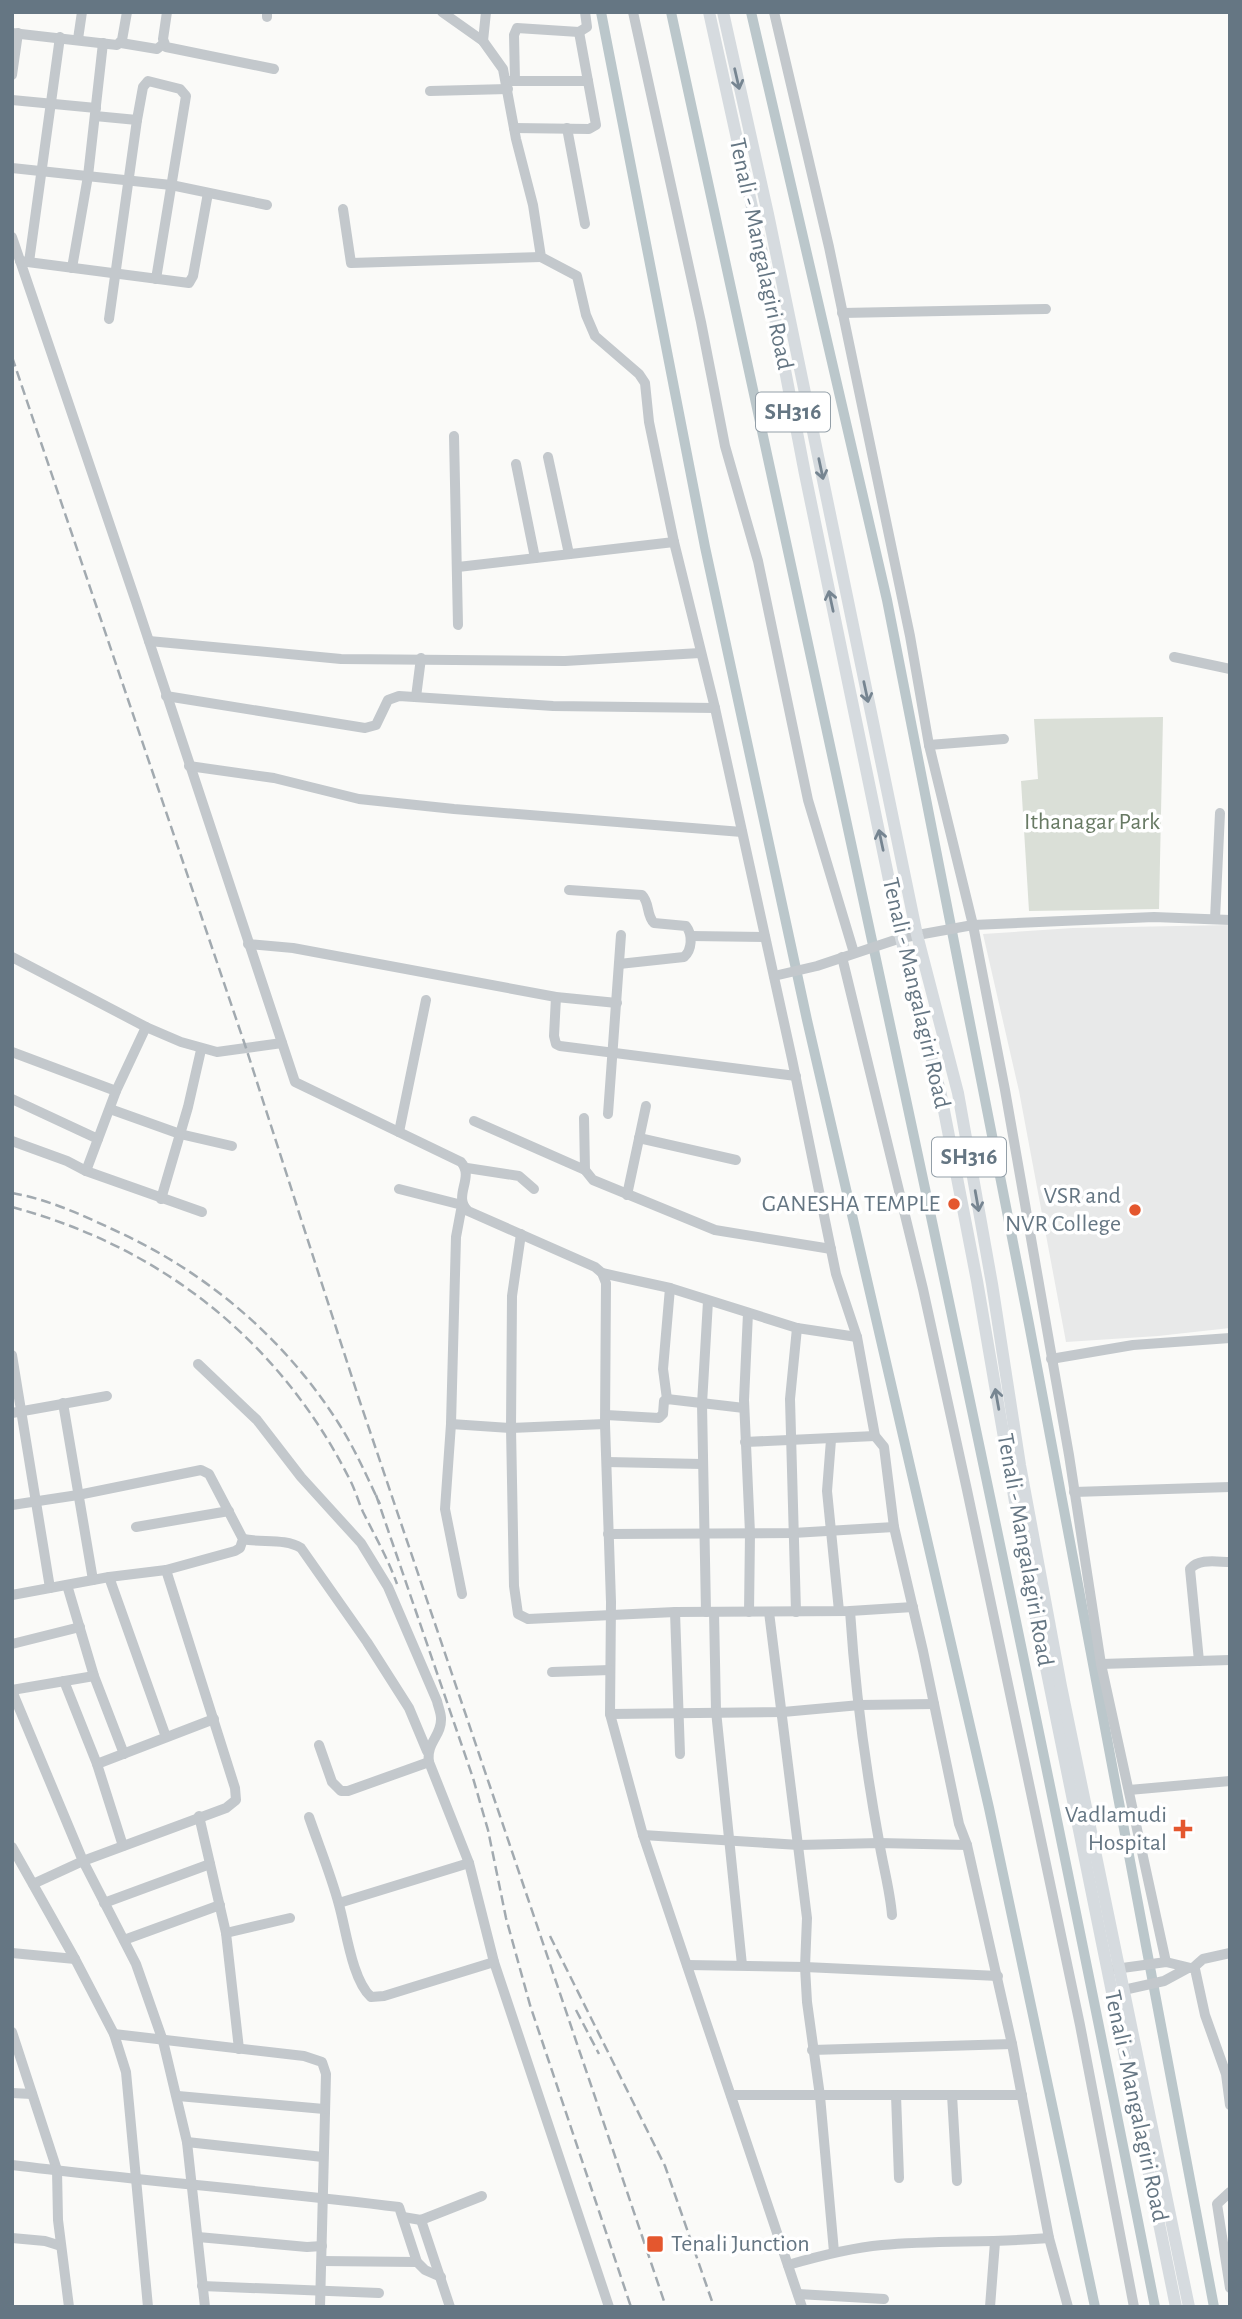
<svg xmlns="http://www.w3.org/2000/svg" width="1242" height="2319" viewBox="0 0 1242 2319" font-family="'Alegreya Sans',sans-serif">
  <rect width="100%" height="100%" fill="#fafaf8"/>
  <path fill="#e8e9e9" d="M1230 925V1328L1158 1336 1066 1342 1019 1091 983 934 1073 928Z"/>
  <path fill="#dadfd7" d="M1163 717 1159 909 1029 911 1021 781 1038 779 1034 719Z"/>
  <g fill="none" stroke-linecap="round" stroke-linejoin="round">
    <g stroke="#bbc7cb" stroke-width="10">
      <path d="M601 12 705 547 807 1020 989 1808 1095 2307"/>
      <path d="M671 12C837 776 1004 1540 1155 2307"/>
      <path d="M751 12 887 600 1029 1324 1214 2307"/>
    </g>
    <g stroke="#c3c8cc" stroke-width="10">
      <path d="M167 12 163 39 166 47 274 69"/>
      <path d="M267 12V17"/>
      <path d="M442 12 483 41 503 69 516 139 533 205 541 257 577 276 586 315 595 336 639 374 645 383 649 422 674 542 715 708 792 1059 836 1274 857 1337 875 1436 884 1447 894 1527 923 1651 959 1824 967 1845 1012 2044 1049 2238 1068 2307"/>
      <path d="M633 12 701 322 725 446 758 561 808 800 854 953"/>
      <path d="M774 12 829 247 910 636 929 745 973 925 1005 1090 1069 1455 1101 1664 1166 1962"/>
      <path d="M12 33 117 45 122 40 127 12"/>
      <path d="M78 39 82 12"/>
      <path d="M483 41 486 12"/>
      <path d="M121 43 157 49 163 44"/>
      <path d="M12 75 18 33"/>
      <path d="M508 81H588"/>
      <path d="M515 81 514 35 517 28 579 32 587 27 585 12"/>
      <path d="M430 91 508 89"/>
      <path d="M12 100 96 108"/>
      <path d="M95 116 137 120"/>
      <path d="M514 128 589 129 596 125 579 32"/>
      <path d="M567 128 585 224"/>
      <path d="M12 168 171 185 267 205"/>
      <path d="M343 209 351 263 541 257"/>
      <path d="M12 237 136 602 295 1082 461 1162C475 1178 452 1196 468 1211L595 1267 602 1273 606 1283 605 1424 611 1602 610 1714 643 1835 802 2307"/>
      <path d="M20 261 189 283 193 276 208 193"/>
      <path d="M29 262 60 37"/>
      <path d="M72 268 88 176 103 43"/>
      <path d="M842 313 1046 309"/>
      <path d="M109 319 137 120 143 87 148 81 180 89 186 96 156 279"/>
      <path d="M454 436 458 625"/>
      <path d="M548 457 569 554"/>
      <path d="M516 464 535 558"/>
      <path d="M458 567 674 542"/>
      <path d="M149 641 341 659 565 661 700 653"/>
      <path d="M1174 657 1230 669"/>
      <path d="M166 696 365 728 376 725 388 700 399 696 553 706 715 708"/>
      <path d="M416 697 421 658"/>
      <path d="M929 745 1004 739"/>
      <path d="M189 766 274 778 359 799 454 809 742 832"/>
      <path d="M569 890 642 895C650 903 646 915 654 923L686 926C693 935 692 950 684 957L619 964"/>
      <path d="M1215 919 1220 813"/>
      <path d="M691 936 765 937"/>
      <path d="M248 944 293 948 556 997 617 1003"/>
      <path d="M12 957 146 1027"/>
      <path d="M842 957 923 1289 967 1490 1080 2025 1134 2307"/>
      <path d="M774 976 817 966 901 938 973 925 1154 917 1230 920"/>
      <path d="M556 997 554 1036 556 1044 560 1046 796 1076"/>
      <path d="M12 1052 116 1091 146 1027 181 1042 217 1052 282 1043"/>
      <path d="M12 1099 98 1139"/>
      <path d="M110 1109 180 1134 232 1146"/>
      <path d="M608 1114 621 935"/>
      <path d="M584 1118 585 1170 593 1180 715 1230 831 1249"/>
      <path d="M474 1121 585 1170"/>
      <path d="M399 1132 426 1000"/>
      <path d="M639 1138 736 1160"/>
      <path d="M12 1141 67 1161 86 1171 116 1091"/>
      <path d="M467 1168 519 1176 534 1189"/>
      <path d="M86 1171 202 1212"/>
      <path d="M399 1189 462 1205 456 1237 451 1424 445 1509 462 1594"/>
      <path d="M627 1195 646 1106"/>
      <path d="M161 1199 188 1107 201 1050"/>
      <path d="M521 1234 512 1296 511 1428 514 1586 518 1614 528 1619 675 1612 850 1611 913 1607"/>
      <path d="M602 1273 670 1288 797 1328 857 1337"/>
      <path d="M748 1313 744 1400 750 1533 749 1612"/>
      <path d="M12 1355 50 1588"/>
      <path d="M1051 1359 1133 1345 1230 1338"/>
      <path d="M198 1364 257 1420 301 1477 361 1543 388 1587 437 1701C438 1706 441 1713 441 1718 442 1736 426 1742 429 1762"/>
      <path d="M667 1399 663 1369 670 1288"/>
      <path d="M63 1403 93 1580"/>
      <path d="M12 1413 107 1396"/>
      <path d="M606 1415 659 1418 663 1414 664 1401 667 1399 744 1408"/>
      <path d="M451 1424 511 1428 605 1424"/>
      <path d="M831 1440 827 1491 839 1611"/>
      <path d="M745 1442 875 1436"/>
      <path d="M607 1462 702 1464"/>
      <path d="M1074 1492 1230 1487"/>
      <path d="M12 1505 78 1495 201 1470 209 1474 243 1539 240 1548 235 1551 166 1570 109 1577 12 1595"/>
      <path d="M136 1527 229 1511"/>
      <path d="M608 1534 793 1533 894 1527"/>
      <path d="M243 1539C262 1543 285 1538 301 1548L367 1642 409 1708 427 1751"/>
      <path d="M109 1577 166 1737"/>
      <path d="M67 1585 94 1676 124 1754"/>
      <path d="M850 1611C855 1687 865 1765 879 1841 883 1866 890 1890 892 1915"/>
      <path d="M675 1612 680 1754"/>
      <path d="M706 1612 702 1404 708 1301"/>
      <path d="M714 1612 716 1711 742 1965"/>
      <path d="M769 1612 807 1918 805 1967 807 2002 820 2096 834 2252"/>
      <path d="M796 1612 790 1399 797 1328"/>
      <path d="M12 1644 80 1627"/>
      <path d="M1199 1661 1190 1569C1199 1558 1217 1562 1230 1562"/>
      <path d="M1101 1664 1230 1660"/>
      <path d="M552 1672 610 1670"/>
      <path d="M64 1681 97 1764 123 1846"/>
      <path d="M12 1690 94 1676"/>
      <path d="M12 1691 83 1861 136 1964 163 2041 187 2142 205 2307"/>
      <path d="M610 1714 783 1712 860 1705 934 1704"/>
      <path d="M319 1745 332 1782 341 1791H348L429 1762 469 1863 494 1962 609 2307"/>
      <path d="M97 1764 214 1719"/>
      <path d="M1129 1790 1230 1781"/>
      <path d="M199 1816 226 1933 239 2049"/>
      <path d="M309 1817C319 1846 331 1875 339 1905 346 1929 352 1980 371 1997L384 1996 494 1962"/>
      <path d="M643 1835 799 1845 879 1843 967 1845"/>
      <path d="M12 1847 75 1959 114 2034 126 2072 148 2307"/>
      <path d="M33 1884 83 1861 226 1808 236 1800 235 1788 166 1570"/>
      <path d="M104 1903 210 1864"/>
      <path d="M339 1903 469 1863"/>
      <path d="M226 1933 290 1918"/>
      <path d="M124 1940 220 1905"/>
      <path d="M12 1953 75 1959"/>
      <path d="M687 1965 805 1967 998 1976"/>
      <path d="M1194 1967 1203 1959 1230 1953"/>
      <path d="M1115 1969 1166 1962 1195 1969 1205 2015 1226 2074 1230 2105"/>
      <path d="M1119 1991 1164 1981 1188 1968"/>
      <path d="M12 2032 57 2170 58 2220 69 2307"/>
      <path d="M114 2034 304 2056 322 2062 326 2074 320 2307"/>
      <path d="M812 2050 1012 2044"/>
      <path d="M12 2093 32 2094"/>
      <path d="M731 2095H1022"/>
      <path d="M896 2095 899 2178"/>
      <path d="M952 2095 957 2181"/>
      <path d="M178 2096 324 2109"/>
      <path d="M187 2142 323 2157"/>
      <path d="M12 2165C141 2181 271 2191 399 2207L417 2262 425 2270 441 2277"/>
      <path d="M1230 2192 1217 2204 1230 2288"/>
      <path d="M403 2217 421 2220 482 2196"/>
      <path d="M421 2220 450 2307"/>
      <path d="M198 2237 307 2247 322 2246"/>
      <path d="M12 2238 45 2241 61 2246"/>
      <path d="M322 2261 417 2262"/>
      <path d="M788 2265C819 2256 849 2248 882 2245 937 2240 993 2243 1049 2238"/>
      <path d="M202 2286 379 2293"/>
      <path d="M798 2294 884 2299"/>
      <path d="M990 2307 995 2242"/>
    </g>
    <g stroke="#d6dbdf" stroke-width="12">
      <path d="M709 12 765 266 805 474 901 938 941 1095 977 1281 1030 1589 1176 2307"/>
      <path d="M723 12 768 214 917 935 958 1093 992 1284 1020 1465 1061 1686 1189 2307"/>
    </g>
    <g stroke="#a2aab0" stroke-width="2.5" stroke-dasharray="10 5" stroke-linecap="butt">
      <path d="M12 357 246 1048 358 1396 666 2307"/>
      <path d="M12 1193C47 1199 80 1214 112 1229 205 1271 284 1337 339 1424 355 1449 367 1477 380 1504"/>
      <path d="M12 1207C161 1247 279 1340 349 1478 355 1489 358 1501 363 1512 375 1536 388 1559 397 1584"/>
      <path d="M376 1495 473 1778 488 1830 506 1918 530 2005 631 2307"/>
      <path d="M550 1936 665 2166 714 2307"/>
      <path d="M576 2010 599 2054"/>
    </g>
  </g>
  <defs><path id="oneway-shaft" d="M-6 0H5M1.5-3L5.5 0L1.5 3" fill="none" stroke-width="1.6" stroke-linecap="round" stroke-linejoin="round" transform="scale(1.75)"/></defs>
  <g stroke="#768591">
    <use href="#oneway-shaft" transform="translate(737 79) rotate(77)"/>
    <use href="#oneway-shaft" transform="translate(821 469) rotate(78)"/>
    <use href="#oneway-shaft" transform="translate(831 601) rotate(-102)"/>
    <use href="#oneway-shaft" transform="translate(866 692) rotate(78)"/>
    <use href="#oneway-shaft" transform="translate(881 840) rotate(-102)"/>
    <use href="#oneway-shaft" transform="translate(977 1201) rotate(80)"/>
    <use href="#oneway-shaft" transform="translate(997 1399) rotate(-100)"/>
  </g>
  <g fill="#e4572e" stroke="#fff" stroke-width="2.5">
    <circle cx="954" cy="1204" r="7"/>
    <circle cx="1135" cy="1210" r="7"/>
    <path d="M1179.5 1818.5h7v7h7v7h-7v7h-7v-7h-7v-7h7z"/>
    <rect x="646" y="2235" width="18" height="18" rx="3.5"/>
  </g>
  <g text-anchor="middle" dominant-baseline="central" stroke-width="7" stroke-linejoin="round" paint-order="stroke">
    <g fill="#fff" stroke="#939fa8" stroke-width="2">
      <rect x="756" y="392.5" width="74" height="39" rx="5"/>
      <rect x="932" y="1137.5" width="74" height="39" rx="5"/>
    </g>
    <g font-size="23" font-weight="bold" fill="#657683">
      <text x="793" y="412">SH316</text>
      <text x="969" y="1157">SH316</text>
    </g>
    <g font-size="24" fill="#657683" stroke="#fff">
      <text transform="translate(761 254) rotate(78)">Tenali - Mangalagiri Road</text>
      <text transform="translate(916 993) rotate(77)">Tenali - Mangalagiri Road</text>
      <text transform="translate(1025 1550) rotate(80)">Tenali - Mangalagiri Road</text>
      <text transform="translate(1136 2106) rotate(78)">Tenali - Mangalagiri Road</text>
    </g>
    <g font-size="24" fill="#687a64" stroke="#fff">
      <text x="1092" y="822">Ithanagar Park</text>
    </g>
    <g font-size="24" fill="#657683" stroke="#fff" text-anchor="end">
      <text x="1121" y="1196">VSR and<tspan x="1121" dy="28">NVR College</tspan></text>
      <text x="940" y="1204">GANESHA TEMPLE</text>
      <text x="1167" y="1815">Vadlamudi<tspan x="1167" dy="28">Hospital</tspan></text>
      <text x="671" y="2244" text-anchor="start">Tenali Junction</text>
    </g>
  </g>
  <rect width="1242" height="2319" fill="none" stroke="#657683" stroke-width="28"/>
</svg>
